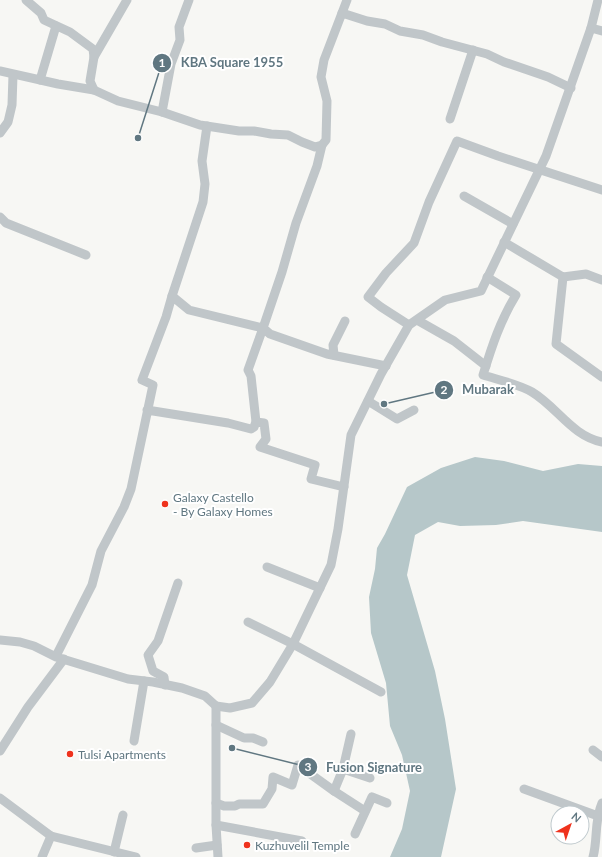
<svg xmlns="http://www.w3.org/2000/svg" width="602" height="857" viewBox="0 0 602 857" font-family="Lato,sans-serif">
  <rect width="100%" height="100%" fill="#f7f7f4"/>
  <path fill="#b6c7c9" d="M475 457 504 461 543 471 578 464 602 466V532L523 521 496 525 460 526 438 522 415 535 407 575 435 671 445 719 456 789 441 857H390L402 829 410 791 402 755 390 726 386 683 371 633 369 597 375 569 377 548 385 534 407 487 441 468Z"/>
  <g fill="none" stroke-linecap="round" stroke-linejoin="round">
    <g stroke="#c0c6c9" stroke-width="9">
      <path d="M26 0 41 13 44 20 70 32 93 49 94 57 90 81 94 90"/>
      <path d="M342 13 347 0"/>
      <path d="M591 28 602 31"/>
      <path d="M94 57 127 0"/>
      <path d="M0 71 58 84 94 90 118 101 162 112 200 125 239 131H254L271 134 288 135 302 142 315 147 322 145 326 140 327 101 321 77 324 60 342 13 367 21 385 24 400 31 423 35 442 42 487 54 504 62 548 77 571 88"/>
      <path d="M40 80 56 26"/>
      <path d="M162 112 171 64 180 40 179 27 189 0"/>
      <path d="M450 119 473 50"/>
      <path d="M0 133 8 122 12 105 13 75"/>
      <path d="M322 145 317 166 296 223 282 272 263 328 270 334 327 354 386 366"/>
      <path d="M464 196 513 224"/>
      <path d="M0 217 6 223 86 255"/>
      <path d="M504 242 563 277 586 274 602 280"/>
      <path d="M487 277 516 295C500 321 492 346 483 375 499 380 518 384 532 392 557 407 572 436 602 442"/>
      <path d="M563 277 556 344 602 377"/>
      <path d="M172 296 203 202 205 184 202 161 207 126"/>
      <path d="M417 320 454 341 486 366"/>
      <path d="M409 325 381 307 368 297 386 273 414 243 429 202 457 141 498 156 602 190"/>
      <path d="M334 355 333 345 345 321"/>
      <path d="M368 401 397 419 414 410"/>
      <path d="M256 422 264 423 266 439 260 447 315 465 311 479 344 487"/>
      <path d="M267 567 320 588"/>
      <path d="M248 622 293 644 381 692"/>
      <path d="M0 640 20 642 34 646 56 657 128 679 153 682 182 688 205 696 216 706"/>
      <path d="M56 656 92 585 101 551 124 507 131 489 153 385 142 380 166 317 172 296 189 310 263 328 248 370 251 376 256 422 254 427 251 429 228 423 147 410"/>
      <path d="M165 685 164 677 153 671 148 655 158 641 178 583"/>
      <path d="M216 725 244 738H253L263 742"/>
      <path d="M134 741 144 681"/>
      <path d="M593 750 602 757"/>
      <path d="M0 751 28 707 64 659"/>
      <path d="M343 769 351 734"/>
      <path d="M524 789 598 816"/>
      <path d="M334 791 365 811"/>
      <path d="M0 798 51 836 136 857"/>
      <path d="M216 803 224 806H235L239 804H263L272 789 273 777 292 785 298 765 334 791 343 769 370 778"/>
      <path d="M216 825 302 841"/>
      <path d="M355 834 372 797 387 803"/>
      <path d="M196 848 217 845"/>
      <path d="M114 852 123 815"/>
      <path d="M42 857 51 836"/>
      <path d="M218 857 216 825V706L230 708 252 703 270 682 293 644 331 565 338 529 351 435 381 374 409 325 445 300 481 291 546 156 591 28 598 0"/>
      <path d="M593 857C598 839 594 821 602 803"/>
    </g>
  </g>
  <g fill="#ef321d" stroke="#fff" stroke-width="1.5">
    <circle cx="165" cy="504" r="4"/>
    <circle cx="70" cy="754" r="4"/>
    <circle cx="247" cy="845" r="4"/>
  </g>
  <g text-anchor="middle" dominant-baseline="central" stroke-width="4" stroke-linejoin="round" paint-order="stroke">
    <g font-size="12" fill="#607781" stroke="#fff" text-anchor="start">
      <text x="173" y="497">Galaxy Castello<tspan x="173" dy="14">- By Galaxy Homes</tspan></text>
      <text x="78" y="754">Tulsi Apartments</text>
      <text x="255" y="845">Kuzhuvelil Temple</text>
    </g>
  </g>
  <path fill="none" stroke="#607781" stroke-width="1.5" d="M138 138L162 63M384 404L444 390M232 748L308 767"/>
  <g fill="#607781" stroke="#fff" stroke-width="1.5">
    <circle cx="138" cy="138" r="4"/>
    <circle cx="384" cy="404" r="4"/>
    <circle cx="232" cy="748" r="4"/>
    <circle cx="162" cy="63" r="10"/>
    <circle cx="444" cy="390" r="10"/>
    <circle cx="308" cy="767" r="10"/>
  </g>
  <g font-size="12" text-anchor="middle" font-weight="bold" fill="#fff">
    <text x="162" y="67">1</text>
    <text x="444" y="394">2</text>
    <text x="308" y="771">3</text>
  </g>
  <g font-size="13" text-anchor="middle" font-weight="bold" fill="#607781" stroke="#fff" stroke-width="4" stroke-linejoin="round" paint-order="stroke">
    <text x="232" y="67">KBA Square 1955</text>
    <text x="488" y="394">Mubarak</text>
    <text x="374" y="772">Fusion Signature</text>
  </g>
  <g transform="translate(570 825) rotate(40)"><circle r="19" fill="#ffffff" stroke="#bfc9cd"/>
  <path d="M0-3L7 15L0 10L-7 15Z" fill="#ef321d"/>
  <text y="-6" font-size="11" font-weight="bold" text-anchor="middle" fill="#607781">N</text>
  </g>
</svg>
